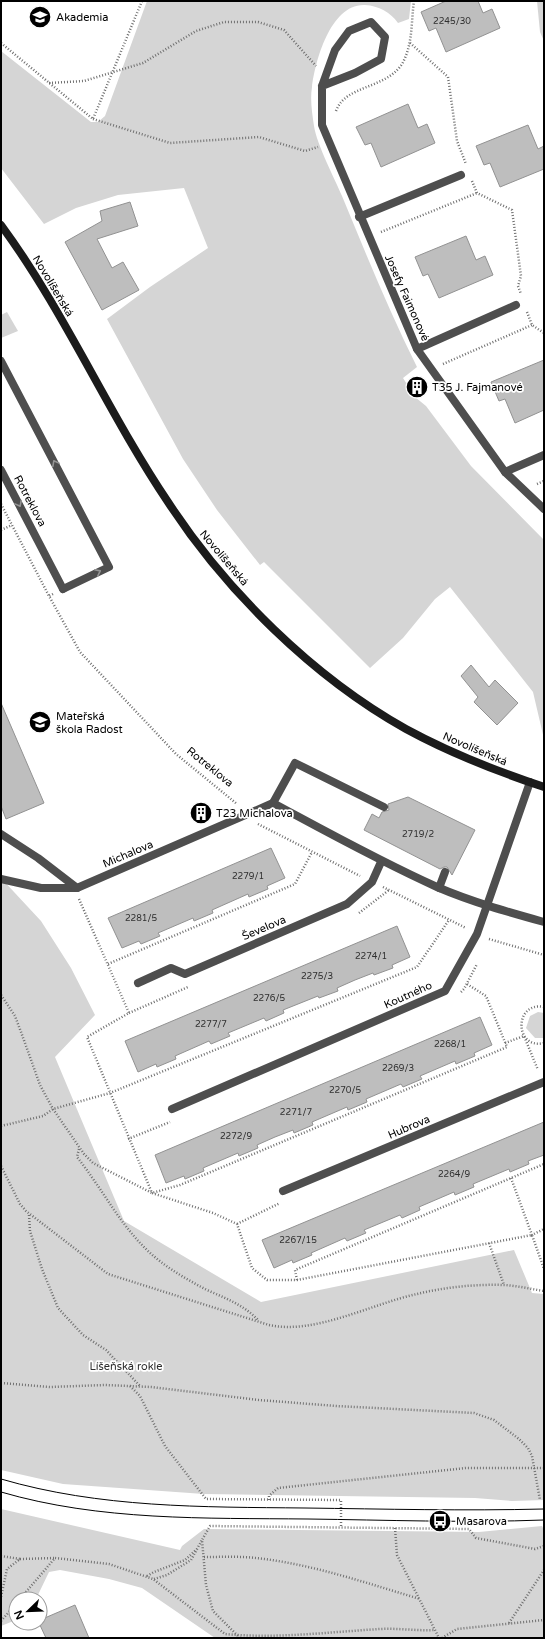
<svg xmlns="http://www.w3.org/2000/svg" width="545" height="1639" viewBox="0 0 545 1639" font-family="'Varela Round',sans-serif">
  <rect width="100%" height="100%" fill="#fff"/>
  <g fill="#d5d5d5">
    <path d="M147 1H411L409 19 398 23C390 12 379 6 365 5 331 3 315 61 312 87 310 99 312 113 314 126 317 145 334 177 342 196 366 254 389 311 417 367L403 378 415 397 426 406 471 466 544 540V739L533 692 450 587 435 599 403 638 370 668 264 562 260 565 217 510 183 459 107 319 150 287 208 248 184 188 118 195 76 208 44 224 1 168V51L91 122H98L105 116Z"/>
    <path d="M537 1H544V41L540 32Z"/>
    <path d="M7 312 18 331 1 338V315Z"/>
    <path d="M1 878 41 921 71 968 95 1015 55 1057 124 1221 261 1302 514 1250 532 1293 544 1294V1500L512 1501 475 1498 204 1494 63 1484 1 1470Z"/>
    <path d="M538 1012 544 1013 543 1038H535L526 1028 530 1016Z"/>
    <path d="M1 1509 180 1550 182 1546 204 1529 479 1532 542 1526 544 1530V1638H215L142 1588 109 1579 60 1570 49 1572 36 1599H16V1620L1 1626Z"/>
  </g>
  <g fill="#bebebe" stroke="#929292">
    <path d="M446 1H478L483 13 492 9 500 28 446 52 436 28 429 31 421 12Z"/>
    <path d="M408 104 418 128 427 124 435 143 381 167 371 143 365 145 356 127Z"/>
    <path d="M528 125 538 149 544 146V169L500 187 490 163 484 165 476 146Z"/>
    <path d="M130 202 138 226 97 239 112 268 123 262 139 290 102 310 65 242 102 221 100 211Z"/>
    <path d="M466 236 476 260 485 256 493 275 439 298 428 274 423 276 415 257Z"/>
    <path d="M544 360V410L515 423 505 399 499 401 491 382Z"/>
    <path d="M471 665 489 687 495 680 518 703 497 725 474 702 478 697 461 676Z"/>
    <path d="M1 703 44 803 6 819 1 806Z"/>
    <path d="M408 797 475 830 452 875 447 867H444L440 869 364 830 372 814 379 818 382 812 389 810 388 804Z"/>
    <path d="M271 848 285 878 267 886 268 889 249 897 248 894 212 910 213 913 194 921 193 918 158 933 160 936 141 944 139 941 122 948 108 918Z"/>
    <path d="M397 926 410 957 392 965 393 968 374 975 373 973 355 980 337 988 338 991 319 998 318 996 283 1010 284 1013 266 1021 264 1018 228 1033 230 1036 211 1044 209 1041 175 1056 176 1059 157 1067 156 1064 138 1072 125 1041Z"/>
    <path d="M480 1017 492 1045 474 1053 475 1056 456 1064 455 1061 420 1076 422 1079 403 1087 401 1084 366 1099 367 1102 348 1110 347 1107 312 1122 313 1125 294 1133 293 1130 275 1137 257 1145 258 1148 239 1156 238 1153 203 1168 204 1171 185 1179 184 1176 166 1183 155 1155Z"/>
    <path d="M544 1122V1155L528 1161 529 1164 510 1172 509 1169 473 1184 474 1187 455 1195 454 1192 419 1207 420 1210 402 1218 400 1215 364 1230 366 1233 347 1241 345 1238 311 1253 312 1255 293 1263 292 1260 274 1268 262 1240Z"/>
    <path d="M75 1605 89 1638H46L39 1623 40 1620Z"/>
  </g>
  <g fill="none" stroke-linecap="round" stroke-linejoin="round">
    <g stroke="#707070" stroke-width="2.5" stroke-dasharray="1 2" stroke-linecap="butt">
      <path d="M1 43 93 119 142 1"/>
      <path d="M410 43 448 77 457 141 466 164"/>
      <path d="M49 83 84 81 143 63 196 31 224 22H258L284 30 316 66"/>
      <path d="M336 111C345 85 386 89 402 64 413 45 411 22 414 1"/>
      <path d="M93 119 170 143 259 137 305 151 318 147"/>
      <path d="M472 181 477 193 512 210 521 276 518 286 521 294"/>
      <path d="M381 232 477 193"/>
      <path d="M527 312 532 325 544 333"/>
      <path d="M443 364 532 325"/>
      <path d="M537 484 544 481"/>
      <path d="M1 504 49 596"/>
      <path d="M1 530 12 525"/>
      <path d="M53 594 49 596 80 652 176 754 237 804"/>
      <path d="M258 824 360 876"/>
      <path d="M383 887 466 928"/>
      <path d="M79 899 129 1013 87 1037 152 1193 213 1213 237 1224 252 1268 267 1280H297L532 1235 544 1269"/>
      <path d="M359 913 389 890"/>
      <path d="M489 939 544 955"/>
      <path d="M108 964 295 884 312 852"/>
      <path d="M461 992 464 989 477 964"/>
      <path d="M1 995 15 1016 21 1032 40 1085 53 1109 84 1154 93 1163 152 1193 180 1185 507 1047 486 996 467 984"/>
      <path d="M544 1007C514 1001 514 1050 544 1043"/>
      <path d="M129 1013 188 987"/>
      <path d="M505 1043 524 1036 538 1070"/>
      <path d="M1 1126 43 1116 53 1109 110 1093 417 967 449 920"/>
      <path d="M128 1139 170 1122"/>
      <path d="M79 1149 77 1157C105 1192 124 1234 161 1262 174 1272 190 1281 205 1289 224 1298 243 1304 258 1320"/>
      <path d="M1 1166 20 1204 26 1211 108 1274 269 1325C315 1335 371 1304 417 1294 445 1287 476 1284 505 1285 518 1286 531 1289 544 1291"/>
      <path d="M511 1178 532 1235 544 1229"/>
      <path d="M29 1215 30 1231 42 1269 58 1308 83 1335 106 1350 140 1386"/>
      <path d="M237 1224 280 1203"/>
      <path d="M489 1243 504 1285"/>
      <path d="M297 1280 295 1270 544 1164"/>
      <path d="M1 1383 50 1387 105 1385 151 1387 259 1400 336 1406 474 1413 494 1420 519 1439 528 1448 532 1456 540 1500"/>
      <path d="M130 1386 140 1396 165 1446 206 1499 341 1500V1527"/>
      <path d="M269 1500V1496L278 1488 466 1468H544"/>
      <path d="M395 1528 397 1555 439 1638"/>
      <path d="M1 1556 20 1559 7 1569 1 1597"/>
      <path d="M204 1557C221 1557 239 1556 256 1558 312 1564 366 1583 420 1599"/>
      <path d="M20 1559 55 1558"/>
      <path d="M147 1576 154 1572 185 1560 197 1549"/>
      <path d="M154 1579 167 1575 191 1560 202 1540"/>
      <path d="M20 1599 55 1558 109 1564 153 1579 225 1634C276 1639 329 1632 380 1629 398 1628 417 1631 435 1630"/>
      <path d="M1 1621 16 1604"/>
      <path d="M509 1623 544 1570"/>
      <path d="M240 1638 213 1611 206 1585 202 1540 210 1526 469 1529 476 1538 535 1549 544 1546"/>
      <path d="M442 1638 457 1629 544 1620"/>
    </g>
    <g stroke="#4e4e4e" stroke-width="8">
      <path d="M359 217 461 175"/>
      <path d="M417 349 516 305"/>
      <path d="M1 361 109 567 63 589"/>
      <path d="M505 472 544 455"/>
      <path d="M273 803 295 763 384 807"/>
      <path d="M1 879 41 888H77"/>
      <path d="M439 888 445 872"/>
    </g>
    <g stroke="#4e4e4e" stroke-width="8">
      <path d="M322 86 355 73 381 59 385 37 371 22 349 31 335 50 322 86V125L417 349 505 472 544 509"/>
      <path d="M1 470 63 589"/>
      <path d="M1 834 38 858 77 888 273 803C327 832 381 862 437 887 472 902 508 912 544 922"/>
      <path d="M138 983 171 968 185 974 347 904 372 882 381 862"/>
      <path d="M172 1109 445 991 477 934 530 782"/>
      <path d="M283 1191 544 1082"/>
    </g>
    <path stroke="#1b1b1b" stroke-width="8" d="M1 225C65 312 108 413 168 502 226 591 313 677 406 729 450 753 496 771 544 787"/>
    <g stroke="#000" stroke-width="1">
      <path d="M1 1479C100 1508 202 1507 305 1508 384 1509 464 1511 544 1509"/>
      <path d="M1 1492C100 1521 205 1518 308 1519 386 1520 465 1523 544 1520"/>
    </g>
  </g>
  <defs><path id="oneway-chevron" d="M-2-3.5L2.5 0L-2 3.5" fill="none" stroke-width="1.6" stroke-linecap="round" stroke-linejoin="round"/></defs>
  <g stroke="#959595">
    <use href="#oneway-chevron" transform="translate(55 463) rotate(-118)"/>
    <use href="#oneway-chevron" transform="translate(19 504) rotate(62)"/>
    <use href="#oneway-chevron" transform="translate(98 572) rotate(-26)"/>
  </g>
  <defs>
    <g id="school-disc" transform="scale(1.15)"><circle r="9.5" fill="#000" stroke="#fff"/><path d="M0-5L7-2L0 1L-7-2ZM-4 1L0 2.5L4 1V4Q0 6-4 4Z" fill="#fff"/></g>
    <g id="building-disc" transform="scale(1.15)"><circle r="9.5" fill="#000" stroke="#fff"/><path d="M-4-6H4V6H1V3H-1V6H-4ZM-2.5-4.3h1.7v1.8h-1.7ZM.8-4.3h1.7v1.8H.8ZM-2.5-1h1.7V.8h-1.7ZM.8-1h1.7V.8H.8Z" fill="#fff"/></g>
    <g id="bus-disc" transform="scale(1.15)"><circle r="9.5" fill="#000" stroke="#fff"/><path d="M-5-6H5V4H4V6H2V4H-2V6H-4V4H-5ZM-3.5-4V0h7V-4ZM-3.5 1.2v1.5H-2V1.2ZM2 1.2v1.5H3.5V1.2Z" fill="#fff"/></g>
  </defs>
  <g fill-rule="evenodd">
    <use href="#school-disc" x="40" y="17"/>
    <use href="#building-disc" x="417" y="387"/>
    <use href="#school-disc" x="40" y="722"/>
    <use href="#building-disc" x="201" y="813"/>
    <use href="#bus-disc" x="440" y="1521"/>
  </g>
  <g text-anchor="middle" dominant-baseline="central" stroke-width="3.5" stroke-linejoin="round" paint-order="stroke">
    <g font-size="9" fill="#303030">
      <text x="452" y="21">2245/30</text>
      <text x="418" y="834">2719/2</text>
      <text x="248" y="876">2279/1</text>
      <text x="141" y="918">2281/5</text>
      <text x="371" y="956">2274/1</text>
      <text x="317" y="976">2275/3</text>
      <text x="269" y="998">2276/5</text>
      <text x="211" y="1024">2277/7</text>
      <text x="450" y="1044">2268/1</text>
      <text x="398" y="1068">2269/3</text>
      <text x="345" y="1090">2270/5</text>
      <text x="296" y="1112">2271/7</text>
      <text x="236" y="1136">2272/9</text>
      <text x="454" y="1174">2264/9</text>
      <text x="298" y="1240">2267/15</text>
    </g>
    <g font-size="11" fill="#000" stroke="#fff" text-anchor="start">
      <text x="56" y="17">Akademia</text>
      <text x="432" y="387">T35 J. Fajmanové</text>
      <text x="56" y="716">Mateřská<tspan x="56" dy="13">škola Radost</tspan></text>
      <text x="216" y="813">T23 Michalova</text>
      <text x="456" y="1521">Masarova</text>
    </g>
    <g font-size="11" fill="#000" stroke="#fff">
      <text transform="translate(53 286) rotate(59)">Novolíšeňská</text>
      <text transform="translate(407 298) rotate(66)">Josefy Faimonové</text>
      <text transform="translate(30 501) rotate(62)">Rotreklova</text>
      <text transform="translate(224 558) rotate(50)">Novolíšeňská</text>
      <text transform="translate(475 749) rotate(23)">Novolíšeňská</text>
      <text transform="translate(210 767) rotate(39)">Rotreklova</text>
      <text transform="translate(128 854) rotate(-23)">Michalova</text>
      <text transform="translate(264 928) rotate(-23)">Ševelova</text>
      <text transform="translate(408 995) rotate(-24)">Koutného</text>
      <text transform="translate(409 1127) rotate(-23)">Hubrova</text>
    </g>
    <g font-size="11" fill="#2c2c2c" stroke="#fff">
      <text x="126" y="1366">Líšeňská rokle</text>
    </g>
  </g>
  <rect width="545" height="1639" fill="none" stroke="#000000" stroke-width="4"/>
  <g transform="translate(28 1611) rotate(247)"><circle r="19" fill="#ffffff" stroke="#999999"/>
  <path d="M0-3L7 15L0 10L-7 15Z" fill="#000000"/>
  <text y="-6" font-size="11" font-weight="bold" text-anchor="middle" fill="#000000">N</text>
  </g>
</svg>
